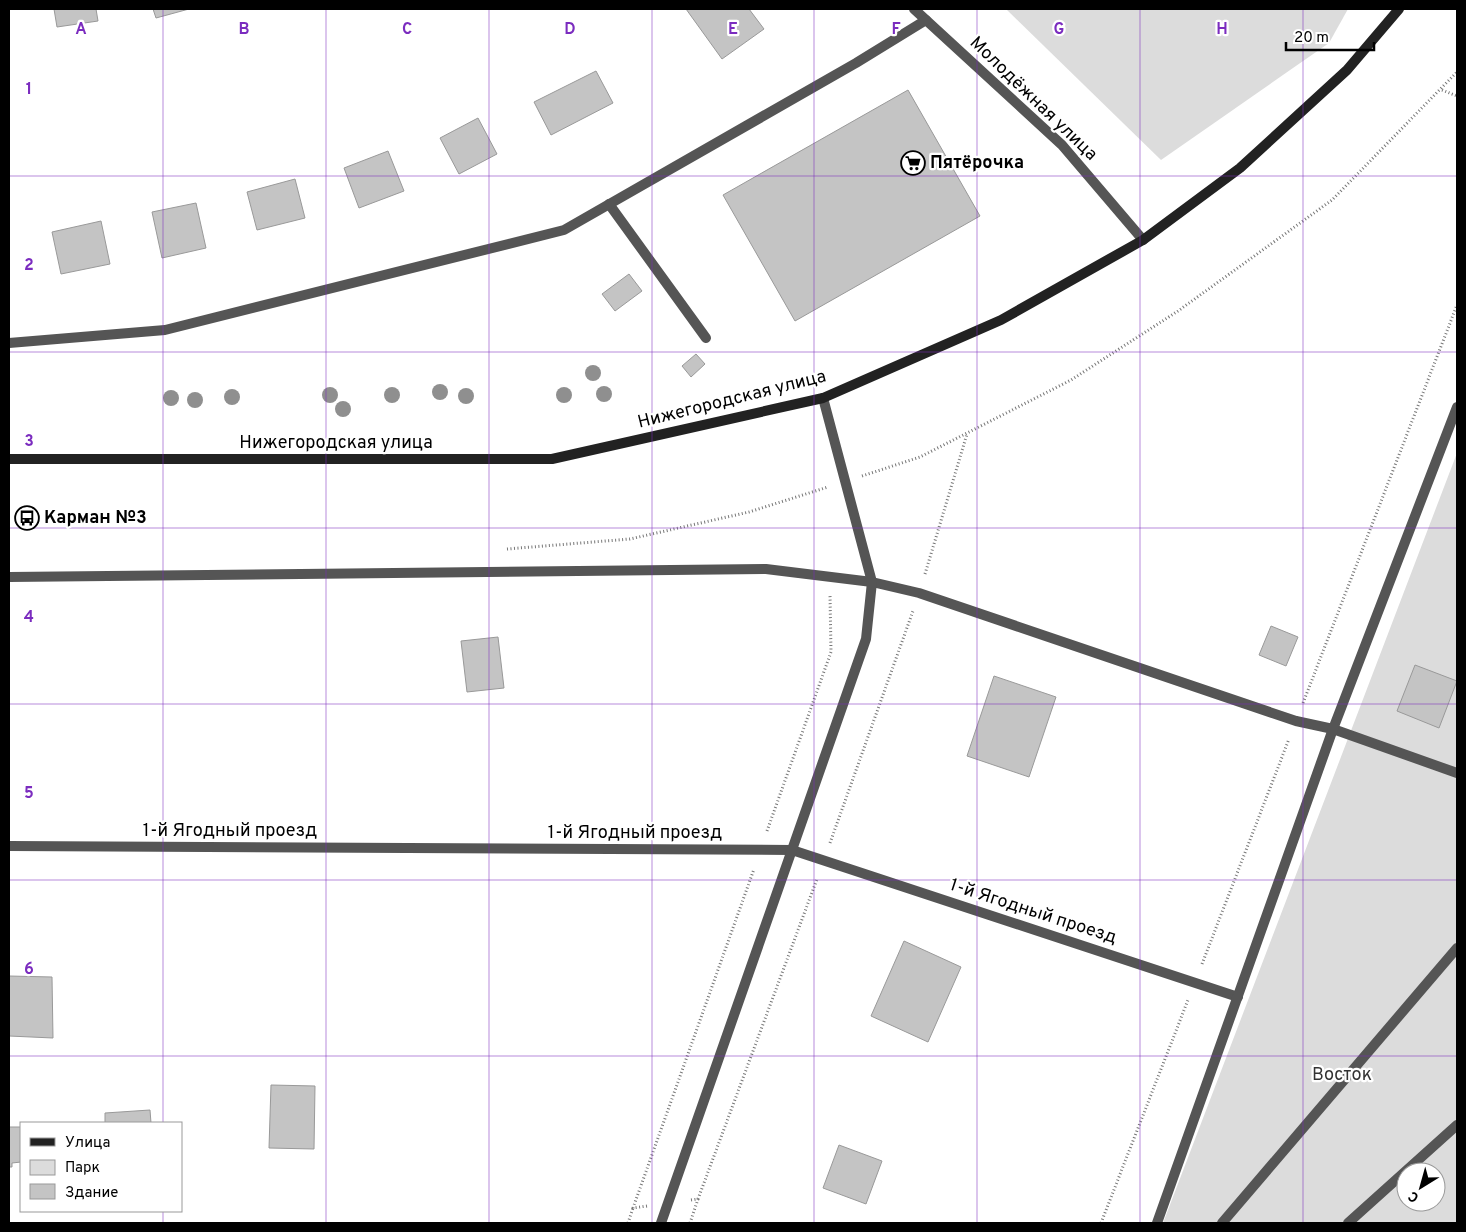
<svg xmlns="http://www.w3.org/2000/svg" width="1466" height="1232" viewBox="0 0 1466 1232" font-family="Overpass,sans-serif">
  <rect width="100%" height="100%" fill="#fff"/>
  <g fill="#dcdcdc" fill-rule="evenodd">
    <path d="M1006 9H1348L1329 43 1161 160Z"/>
    <path d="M1457 453V1223H1163ZM1406 1172H1436V1202H1406Z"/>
  </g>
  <g fill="#c4c4c4" stroke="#999">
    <path d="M54 9H96L98 21 57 27Z"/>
    <path d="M153 9H189L156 18Z"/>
    <path d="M686 9H749L764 29 722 59Z"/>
    <path d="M596 71 613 103 551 135 534 102Z"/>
    <path d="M908 90 980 216 795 321 723 195Z"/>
    <path d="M478 118 497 154 459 174 440 138Z"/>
    <path d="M388 151 404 191 359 208 344 168Z"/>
    <path d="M295 179 305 218 257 230 247 192Z"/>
    <path d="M196 203 206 248 162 258 152 212Z"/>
    <path d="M101 221 110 264 61 274 52 232Z"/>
    <path d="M629 274 642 291 615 311 602 294Z"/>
    <path d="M696 354 705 364 691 377 682 366Z"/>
    <path d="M1271 626 1298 637 1286 666 1259 655Z"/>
    <path d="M498 637 504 688 467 692 461 641Z"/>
    <path d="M1415 665 1457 681 1439 728 1397 711Z"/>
    <path d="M994 676 1056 697 1029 777 967 756Z"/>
    <path d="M904 941 961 967 928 1042 871 1016Z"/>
    <path d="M9 976 52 977 53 1038 9 1036Z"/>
    <path d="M271 1085 315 1086 314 1149 269 1148Z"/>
    <path d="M150 1110 151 1123H105V1113Z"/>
    <path d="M9 1127H21V1162L12 1163V1167H9Z"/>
    <path d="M839 1145 882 1161 866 1204 823 1188Z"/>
  </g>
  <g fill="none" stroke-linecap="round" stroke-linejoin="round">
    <g stroke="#777" stroke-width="3" stroke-dasharray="1 2.5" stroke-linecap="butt">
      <path d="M1442 90 1457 96"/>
      <path d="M862 476 920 457 1071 380 1178 311 1332 200 1457 72"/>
      <path d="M507 549 630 539 749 512 828 487"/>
      <path d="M925 574 967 434"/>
      <path d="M1303 703 1457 305"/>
      <path d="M767 831 831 652 830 595"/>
      <path d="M830 843 913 611"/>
      <path d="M1202 964 1289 739"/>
      <path d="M691 1200 698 1199 817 879"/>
      <path d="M647 1206 633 1208 754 869"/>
      <path d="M628 1223 633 1208"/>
      <path d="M690 1223 698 1199"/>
      <path d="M1101 1223 1188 1000"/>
    </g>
    <g stroke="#555" stroke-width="10">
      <path d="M1333 729 1457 773"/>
      <path d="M1222 1223 1457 948"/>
      <path d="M1348 1223 1457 1125"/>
    </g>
    <g stroke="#555" stroke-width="10">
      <path d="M914 9 1062 145 1143 240"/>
      <path d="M609 204 706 338"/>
      <path d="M9 343 165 330 564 230 856 63 926 20"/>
      <path d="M9 577 766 569 872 582 919 593 1296 721 1333 729"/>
      <path d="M9 846 792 850 1238 997"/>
      <path d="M661 1223 866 639 872 582 823 398"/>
      <path d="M1157 1223 1333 729 1457 407"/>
    </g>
    <path stroke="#222" stroke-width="10" d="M9 459H552L823 398 1001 320 1143 240 1240 168 1347 70 1399 9"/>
  </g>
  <g fill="#8f8f8f">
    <circle cx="593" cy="373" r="8"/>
    <circle cx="440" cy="392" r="8"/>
    <circle cx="604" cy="394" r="8"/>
    <circle cx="330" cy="395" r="8"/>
    <circle cx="392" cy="395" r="8"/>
    <circle cx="564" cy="395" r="8"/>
    <circle cx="466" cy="396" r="8"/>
    <circle cx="232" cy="397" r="8"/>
    <circle cx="171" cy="398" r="8"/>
    <circle cx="195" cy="400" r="8"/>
    <circle cx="343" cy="409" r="8"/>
  </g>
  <path fill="none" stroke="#7b2cbf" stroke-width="1" stroke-opacity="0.55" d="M163 9V1123M326 9V1223M489 9V1223M652 9V1223M814 9V1223M977 9V1223M1140 9V1223M1303 9V1223M9 176H1457M9 352H1457M9 528H1457M9 704H1457M9 880H1457M9 1056H1457M163 1211V1223"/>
  <defs>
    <g id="supermarket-ring" transform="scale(1.25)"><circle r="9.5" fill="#fff" stroke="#000" stroke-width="1.5"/><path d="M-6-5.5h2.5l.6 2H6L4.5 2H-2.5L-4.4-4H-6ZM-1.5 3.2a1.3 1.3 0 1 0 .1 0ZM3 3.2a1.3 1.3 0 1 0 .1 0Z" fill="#000"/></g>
    <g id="bus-ring" transform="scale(1.25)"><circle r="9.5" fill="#fff" stroke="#000" stroke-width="1.5"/><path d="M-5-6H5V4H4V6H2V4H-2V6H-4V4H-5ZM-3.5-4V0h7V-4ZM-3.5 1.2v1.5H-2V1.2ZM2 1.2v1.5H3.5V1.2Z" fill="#000"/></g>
  </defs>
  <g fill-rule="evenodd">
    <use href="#supermarket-ring" x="913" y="163"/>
    <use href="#bus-ring" x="27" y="518"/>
  </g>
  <g text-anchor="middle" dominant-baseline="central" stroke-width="4.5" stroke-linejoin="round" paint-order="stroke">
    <g font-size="18" fill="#000" stroke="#fff">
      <text transform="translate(1033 99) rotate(44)">Молодёжная улица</text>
      <text transform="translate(732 400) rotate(-14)">Нижегородская улица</text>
      <text x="336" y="443">Нижегородская улица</text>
      <text x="230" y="831">1-й Ягодный проезд</text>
      <text x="635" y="833">1-й Ягодный проезд</text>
      <text transform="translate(1033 912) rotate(18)">1-й Ягодный проезд</text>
    </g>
    <g font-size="18" font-weight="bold" fill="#000" stroke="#fff" text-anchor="start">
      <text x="930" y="163">Пятёрочка</text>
      <text x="44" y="518">Карман №3</text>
    </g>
    <g font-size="18" fill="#333" stroke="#fff">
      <text x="1342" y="1075">Восток</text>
    </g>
  </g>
  <g font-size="16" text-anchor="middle" font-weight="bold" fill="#7b2cbf" stroke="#fff" stroke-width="4.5" stroke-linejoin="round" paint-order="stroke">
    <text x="81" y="34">A</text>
    <text x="244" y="34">B</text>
    <text x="407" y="34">C</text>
    <text x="570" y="34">D</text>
    <text x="733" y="34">E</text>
    <text x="896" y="34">F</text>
    <text x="1059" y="34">G</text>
    <text x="1222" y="34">H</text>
    <text x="29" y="94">1</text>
    <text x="29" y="270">2</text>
    <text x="29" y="446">3</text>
    <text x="29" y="622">4</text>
    <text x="29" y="798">5</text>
    <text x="29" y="974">6</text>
  </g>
  <rect width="1466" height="1232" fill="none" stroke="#000000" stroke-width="20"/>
  <rect x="20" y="1122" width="162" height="90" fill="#ffffff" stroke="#999999"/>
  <rect x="30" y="1138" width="25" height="8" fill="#222222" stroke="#999999"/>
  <text x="65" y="1147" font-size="15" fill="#000000">Улица</text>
  <rect x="30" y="1160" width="25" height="15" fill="#dcdcdc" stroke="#999999"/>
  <text x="65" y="1172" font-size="15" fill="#000000">Парк</text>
  <rect x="30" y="1184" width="25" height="15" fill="#c4c4c4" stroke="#999999"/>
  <text x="65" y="1197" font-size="15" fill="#000000">Здание</text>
  <g transform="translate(1421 1187) rotate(217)"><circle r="24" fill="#ffffff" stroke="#999999"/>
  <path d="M0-4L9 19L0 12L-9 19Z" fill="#000000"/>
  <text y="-8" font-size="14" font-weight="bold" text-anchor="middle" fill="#000000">С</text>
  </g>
  <path d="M1286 42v8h88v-8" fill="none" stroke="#000000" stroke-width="2.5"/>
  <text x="1294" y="42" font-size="15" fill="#000000" stroke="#ffffff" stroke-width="4" paint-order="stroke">20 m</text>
</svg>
